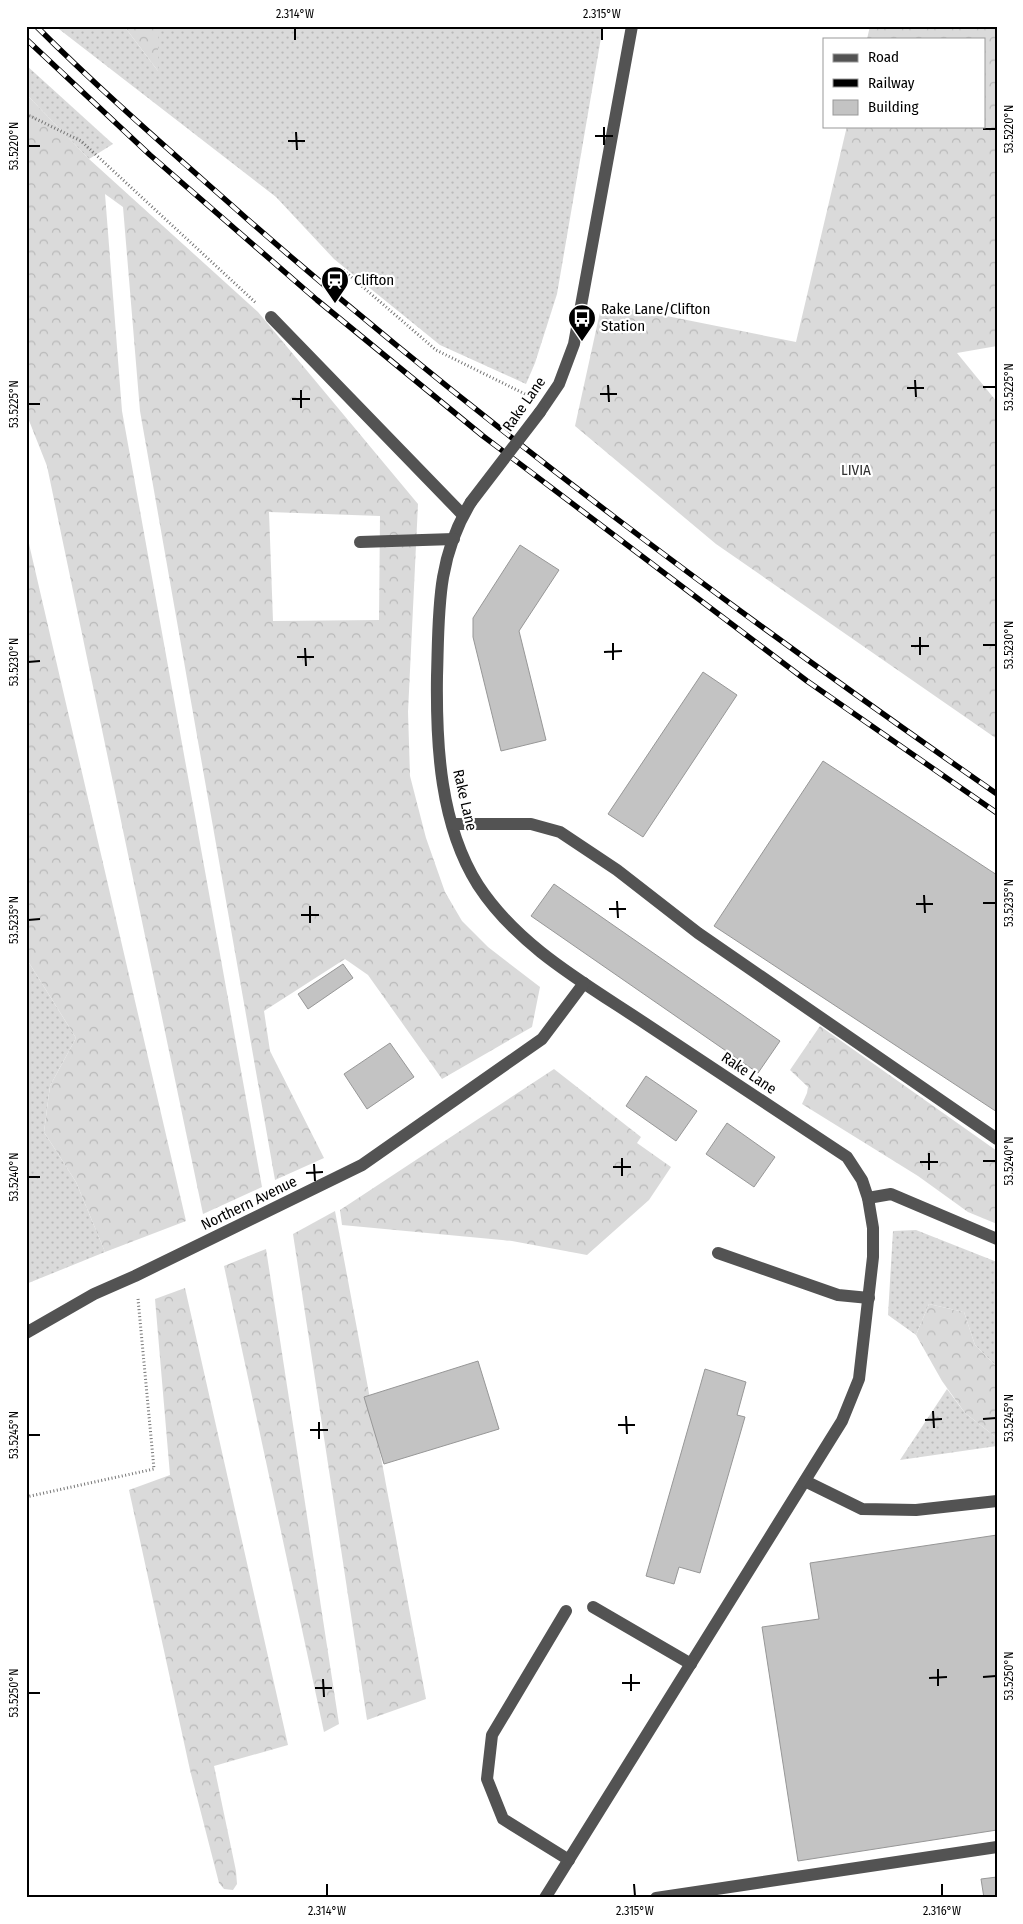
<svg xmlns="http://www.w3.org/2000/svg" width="1023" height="1924" viewBox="0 0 1023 1924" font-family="'Fira Sans Condensed',sans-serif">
  <defs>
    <pattern id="grass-dots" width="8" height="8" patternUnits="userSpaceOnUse" patternTransform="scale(1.25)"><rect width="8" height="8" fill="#dadada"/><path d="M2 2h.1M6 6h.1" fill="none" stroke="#b9b9b9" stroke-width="1.8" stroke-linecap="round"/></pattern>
    <pattern id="forest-crowns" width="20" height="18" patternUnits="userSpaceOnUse" patternTransform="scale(1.25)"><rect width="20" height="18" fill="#dadada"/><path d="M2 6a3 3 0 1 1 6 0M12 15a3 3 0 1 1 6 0" fill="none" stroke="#b9b9b9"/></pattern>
  </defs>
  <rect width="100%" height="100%" fill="#fff"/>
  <g fill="url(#grass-dots)">
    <path d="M55 26H124L158 71V26H603L557 294 535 363 526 384 440 345 334 259 276 197Z"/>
    <path d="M26 65 113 144 89 159 26 94Z"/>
    <path d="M26 958 76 1038 50 1086 44 1132 76 1182 105 1252 26 1284Z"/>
    <path d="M916 1230 997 1262V1367L975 1345 964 1312 929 1304 916 1335 888 1315 893 1231Z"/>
    <path d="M947 1389 965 1413 997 1438V1446L900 1460Z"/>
  </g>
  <g fill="url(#forest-crowns)" fill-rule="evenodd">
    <path d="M124 26H158V71Z"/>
    <path d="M870 26H997V346L957 353 997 402V739L716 544 575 426 602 303 796 342 847 126H984V39H867Z"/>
    <path d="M26 94 89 159 258 312 418 504 408 712 410 776 426 838 445 892 462 921 488 947 540 987 532 1027 442 1079 368 975 345 959 264 1011 270 1051 324 1158 275 1180 140 411 123 207 105 194 122 411 262 1187 203 1214 47 466 26 413ZM269 512 380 516 379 620 273 621Z"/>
    <path d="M26 531 186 1221 105 1252 76 1182 44 1132 50 1086 76 1038 26 958Z"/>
    <path d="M820 1026 997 1151V1224L968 1212 918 1176 802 1104 807 1093 808 1087 790 1070Z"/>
    <path d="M554 1069 641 1137 637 1143 671 1167 649 1200 587 1255 512 1241 342 1225 340 1210Z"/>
    <path d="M335 1211 426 1699 367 1720 293 1234Z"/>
    <path d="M266 1249 339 1724 324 1732 224 1266Z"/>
    <path d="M185 1288 288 1745 214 1766 236 1871 237 1884 233 1890 224 1889 219 1883 190 1770 129 1490 170 1475 155 1299Z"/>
    <path d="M929 1304 964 1312 975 1345 997 1367V1438L965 1413 942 1381 916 1335Z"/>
  </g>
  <g fill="#c3c3c3" stroke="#979797">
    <path d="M520 545 559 570 519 631 546 740 501 751 473 637V618Z"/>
    <path d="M703 672 737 695 643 837 608 814Z"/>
    <path d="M823 761 997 875V1112L714 926Z"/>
    <path d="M554 884 780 1041 758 1073 531 916Z"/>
    <path d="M343 964 353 978 308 1009 298 994Z"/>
    <path d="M390 1043 414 1077 367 1109 344 1074Z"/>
    <path d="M646 1076 697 1111 676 1141 626 1106Z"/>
    <path d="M727 1123 775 1157 754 1187 706 1154Z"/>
    <path d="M478 1361 499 1429 384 1464 364 1397Z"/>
    <path d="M705 1369 746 1382 737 1415 745 1417 700 1573 679 1567 674 1584 646 1576Z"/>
    <path d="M997 1535V1830L798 1861 762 1627 819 1619 810 1563Z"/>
    <path d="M997 1877V1898H984L981 1879Z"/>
  </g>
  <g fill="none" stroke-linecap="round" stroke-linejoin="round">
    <g stroke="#757575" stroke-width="3" stroke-dasharray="1 2.5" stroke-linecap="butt">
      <path d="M26 114 81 141 256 303"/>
      <path d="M332 281 342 269 436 350 525 394"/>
      <path d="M26 1497 154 1469 138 1299"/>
    </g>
    <g stroke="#535353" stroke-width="12">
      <path d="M271 317 463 515"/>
      <path d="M540 412 559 384 574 344 632 26"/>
      <path d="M471 502C436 559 439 612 437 676 436 745 440 825 478 885 519 948 588 985 649 1026 715 1070 781 1114 847 1157L862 1180 868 1198 873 1228V1257L859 1379 842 1421 545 1898"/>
      <path d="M360 542 454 539"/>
      <path d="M453 824H531L560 832 617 870 698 933 997 1139"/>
      <path d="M868 1198 891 1194 997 1239"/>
      <path d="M718 1253 838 1295 869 1298"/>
      <path d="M26 1333 94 1294 135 1276 362 1165 542 1039 584 983"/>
      <path d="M805 1481 862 1509 916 1510 997 1501"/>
      <path d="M593 1607 691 1664"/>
      <path d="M566 1611 492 1735 487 1779 503 1819 569 1860"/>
      <path d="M656 1898 997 1847"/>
    </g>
    <g stroke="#000" stroke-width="5.5">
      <g id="rail">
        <path d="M36 26C103 93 175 155 246 218 484 426 737 613 997 794"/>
        <path d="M26 39 150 155 317 300 483 436 807 681 997 813"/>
      </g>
    </g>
    <use href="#rail" stroke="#fff" stroke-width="4" stroke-dasharray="11" stroke-linecap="butt"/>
    <path stroke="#535353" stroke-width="12" d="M471 502 540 412"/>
  </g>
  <path fill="none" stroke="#000" stroke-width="2" d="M295 28V40M602 28V40M604 127V145M983 129H996M296 132 297 150M595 136H613M288 141H305M28 146H40M915 380 916 397M608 385 609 402M983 387H996M907 388H924M301 390V408M600 394H617M292 399H310M28 404H40M920 637V655M613 643V660M983 645H996M911 646H929M305 648 306 666M604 652 622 651M297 657H314M28 662 40 661M924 895 925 913M617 901 618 918M983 903H996M916 904H933M310 906V923M609 909H626M301 915H319M28 920 40 919M929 1153V1170M622 1158V1176M983 1161H996M920 1162H938M314 1164 315 1181M613 1167H631M306 1173 323 1172M28 1177H40M933 1411 934 1428M626 1416 627 1434M983 1419 996 1418M925 1420 942 1419M319 1422V1439M618 1425H635M310 1430H328M28 1435H40M938 1669V1686M631 1674V1691M983 1677 996 1676M929 1678 947 1677M323 1679 324 1697M622 1683H640M315 1688H332M28 1693H40M327 1884V1896M634 1884 635 1896M942 1884V1896"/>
  <defs>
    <g id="station-pin" transform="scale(1.4375)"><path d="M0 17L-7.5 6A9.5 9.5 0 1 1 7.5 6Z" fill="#000" stroke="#fff"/><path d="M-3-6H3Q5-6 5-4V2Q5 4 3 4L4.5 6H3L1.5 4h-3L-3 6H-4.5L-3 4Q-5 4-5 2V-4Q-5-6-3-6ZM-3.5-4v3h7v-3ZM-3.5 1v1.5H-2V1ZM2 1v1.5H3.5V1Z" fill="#fff"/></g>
    <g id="bus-pin" transform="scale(1.4375)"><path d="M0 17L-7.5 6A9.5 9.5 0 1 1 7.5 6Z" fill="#000" stroke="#fff"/><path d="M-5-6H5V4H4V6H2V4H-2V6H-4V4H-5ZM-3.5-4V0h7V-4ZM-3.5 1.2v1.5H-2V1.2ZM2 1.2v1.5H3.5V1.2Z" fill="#fff"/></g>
  </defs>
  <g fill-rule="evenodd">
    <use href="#station-pin" x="335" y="280"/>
    <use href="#bus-pin" x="582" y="318"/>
  </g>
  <g text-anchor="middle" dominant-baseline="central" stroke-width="4.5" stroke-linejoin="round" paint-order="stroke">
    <g font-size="15" fill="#000" stroke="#fff" text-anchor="start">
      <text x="354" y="280">Clifton</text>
      <text x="601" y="309">Rake Lane/Clifton<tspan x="601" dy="17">Station</tspan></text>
    </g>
    <g font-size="15" fill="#000" stroke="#fff">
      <text transform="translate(524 404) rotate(-55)">Rake Lane</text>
      <text transform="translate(465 800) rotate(77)">Rake Lane</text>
      <text transform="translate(749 1073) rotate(34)">Rake Lane</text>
      <text transform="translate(249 1203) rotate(-26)">Northern Avenue</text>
    </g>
    <g font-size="15" fill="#313131" stroke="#fff">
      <text x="856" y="470">LIVIA</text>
    </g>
  </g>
  <rect width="1023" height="1924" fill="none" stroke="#ffffff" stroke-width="55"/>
  <rect x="823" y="38" width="162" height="90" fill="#ffffff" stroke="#999999"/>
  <rect x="833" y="54" width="25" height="8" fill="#535353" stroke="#999999"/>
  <text x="868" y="62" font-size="15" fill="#000000">Road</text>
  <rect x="833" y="79" width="25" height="8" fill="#000000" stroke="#999999"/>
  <text x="868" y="88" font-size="15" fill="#000000">Railway</text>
  <rect x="833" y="100" width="25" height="15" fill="#c3c3c3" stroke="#999999"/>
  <text x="868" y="112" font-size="15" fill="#000000">Building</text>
  <rect x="28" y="28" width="968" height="1868" fill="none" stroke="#000" stroke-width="2"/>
  <g font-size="12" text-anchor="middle" fill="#000">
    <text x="295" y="18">2.314°W</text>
    <text x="602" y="18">2.315°W</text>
    <text transform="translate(1009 129) rotate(-90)" y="4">53.5220°N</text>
    <text transform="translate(14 146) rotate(-90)" y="4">53.5220°N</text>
    <text transform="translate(1009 387) rotate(-90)" y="4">53.5225°N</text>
    <text transform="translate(14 404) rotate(-90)" y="4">53.5225°N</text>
    <text transform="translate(1009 645) rotate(-90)" y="4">53.5230°N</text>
    <text transform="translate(14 662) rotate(-90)" y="4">53.5230°N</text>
    <text transform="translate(1009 903) rotate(-90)" y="4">53.5235°N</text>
    <text transform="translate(14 920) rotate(-90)" y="4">53.5235°N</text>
    <text transform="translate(1009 1161) rotate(-90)" y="4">53.5240°N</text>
    <text transform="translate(14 1177) rotate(-90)" y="4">53.5240°N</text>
    <text transform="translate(1009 1418) rotate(-90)" y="4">53.5245°N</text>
    <text transform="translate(14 1435) rotate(-90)" y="4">53.5245°N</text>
    <text transform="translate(1009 1676) rotate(-90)" y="4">53.5250°N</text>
    <text transform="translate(14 1693) rotate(-90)" y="4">53.5250°N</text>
    <text x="327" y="1915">2.314°W</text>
    <text x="635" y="1915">2.315°W</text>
    <text x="942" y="1915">2.316°W</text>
  </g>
</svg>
